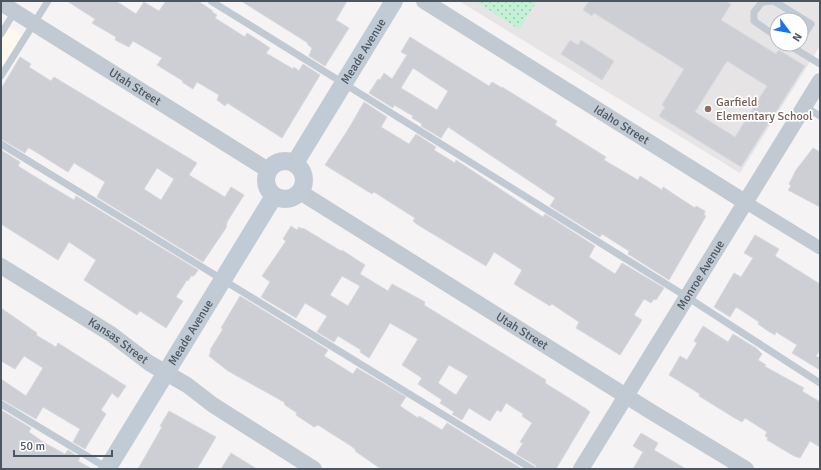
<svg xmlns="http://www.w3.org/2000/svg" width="821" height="470" viewBox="0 0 821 470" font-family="Signika,sans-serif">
  <defs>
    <pattern id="park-dots" width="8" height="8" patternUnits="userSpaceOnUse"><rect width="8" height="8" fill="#c3f1d5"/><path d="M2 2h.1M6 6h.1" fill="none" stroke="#a0c6b0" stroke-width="1.8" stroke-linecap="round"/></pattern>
  </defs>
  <rect width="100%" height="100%" fill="#f5f3f3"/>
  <path fill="#fdf9ef" d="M1 22 22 35 1 71Z"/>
  <path fill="#e6e4e5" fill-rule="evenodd" d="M459 1H818L820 2V46L740 173ZM777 20H801V44H777Z"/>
  <path fill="url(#park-dots)" d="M475 1H537L519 29Z"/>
  <g fill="#cdcfd5" stroke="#d7d9de" fill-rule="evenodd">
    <path d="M67 1H116L136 14 144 2 159 11 166 1H198L213 11 212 12 217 15 215 18 245 37 247 33 258 40 270 48 266 53 293 69 294 67 299 71 303 64 320 75 282 138 232 106 227 103 225 106 217 100 219 95 197 82 193 89 182 82 183 81 157 65 162 58 133 41 129 47 115 40 116 37 92 23 95 19Z"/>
    <path d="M241 1H347L336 20 349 28 325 66 309 56 312 48 307 44 308 43Z"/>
    <path d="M589 1H725L731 4 721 20 776 54 779 50 805 66 741 167 659 116 665 107 662 105 684 69 594 13 592 16 583 10ZM727 61 767 86 735 137 695 112Z"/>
    <path d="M410 37 489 86 492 82 502 88V87L557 121 555 125 606 157 604 160 638 180 640 176 662 190 663 187 695 208 696 206 705 211 704 215 706 216 669 280 628 254 629 251 602 234 600 237 550 206 555 198 448 127 441 138 421 126 422 124 412 118 413 116 394 105 393 108 369 93 378 79 380 80 384 73 392 79 407 55 401 52ZM413 68 448 91 437 110 401 88Z"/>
    <path d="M570 40 578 45 581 40 614 61 602 80 561 54Z"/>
    <path d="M20 57 31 64 29 67 51 81 54 77 197 163 189 175 225 197 231 187 244 195 227 222 226 228 203 262 97 197 105 182 74 163 68 172 31 149 28 148 25 153 1 139V89ZM157 168 174 179 161 200 144 189Z"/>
    <path d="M364 102 387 117 381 127 409 144 416 134 436 147 434 150 455 163 456 160 523 204 543 217 545 214 595 246 589 257 615 274 622 263 664 288 656 300 654 299 651 303 644 299 634 315 642 320 620 355 576 328 579 322 552 304 550 306 514 284 522 270 494 252 486 266 418 225 413 221 415 218 374 192 372 194 325 165 349 128Z"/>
    <path d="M813 148 820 152V207L788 190 791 186 789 184 796 170Z"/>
    <path d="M1 150 20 162 18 166 47 184 74 200 76 196 198 270 194 276H191L188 281 187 280 176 297 183 301 166 328 140 311 137 315 84 280 96 260 69 242 58 260 1 224Z"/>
    <path d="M291 226 297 230 299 227 302 229 303 228 341 251 342 250 365 265 360 274 388 291 392 284 416 297 425 302 424 305 546 380 545 383 585 408 590 412 556 469H537L535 465 516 454 523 443 520 442 532 423 522 416 523 414 506 403 501 412 497 410 490 421 469 408 462 420 452 414 454 412 440 403 442 400 418 384 422 378 402 365 418 339 390 323 369 358 360 352 361 350 338 336 334 342 317 332 327 316 305 303 296 318 261 297 270 282 262 276 286 241 283 239ZM342 276 360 286 348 306 330 295ZM449 365 468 376 456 395 438 383Z"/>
    <path d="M755 235 779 249 775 256 820 284V350L816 356 820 358V370L792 353 797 345 776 332 775 335 768 331 758 324 759 322 736 307 730 317 714 307 734 273 741 277 753 258 744 253Z"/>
    <path d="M240 296 328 350 324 356 353 374 357 368 406 397 400 406 418 418 419 416 442 430 447 423 522 469H381L355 451 356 450 351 446 318 425 314 427 296 415 297 413 285 405 284 402 228 371 209 356 211 351 210 350 223 329 221 328Z"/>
    <path d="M1 308 37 333 36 335 56 347 58 343 126 386 118 398 112 393 101 410 106 414 85 449 73 442 80 429 43 407 36 419 1 399V379L26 396 43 368 24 356 15 369 1 361Z"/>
    <path d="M703 326 728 342 733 334 756 348 762 354 758 360 766 365 764 366 804 388 802 391 820 402V447L810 441 800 458 794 456 767 440 768 438 765 436 767 432 745 418 742 422 733 417 699 396 700 394 669 375 680 356 687 360 697 343 694 341Z"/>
    <path d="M1 410 31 428 29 432 43 442 65 454 68 450 80 458 78 461 92 469H1Z"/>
    <path d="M169 411 216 437 197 469H138L162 427 160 426Z"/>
    <path d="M641 433 658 443 654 450 686 469H633L643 452 633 446Z"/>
    <path d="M231 453 257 469H221Z"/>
  </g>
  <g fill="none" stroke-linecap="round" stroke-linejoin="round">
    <g stroke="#c1cad2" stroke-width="7">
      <path d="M211 1 687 297 820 383"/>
      <path d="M1 34 15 11"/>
      <path d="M777 37 754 21V12L762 2 774 1 811 24 801 40"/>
      <path d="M787 44 820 64"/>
      <path d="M1 76 48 1"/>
      <path d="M804 106 820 116"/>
      <path d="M1 144 532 469"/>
      <path d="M1 404 107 468"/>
    </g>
    <path stroke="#c1cad2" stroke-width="13" d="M745 202 820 248"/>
    <g stroke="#c1cad2" stroke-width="16">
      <path id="s1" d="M424 1 745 202"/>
      <path id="s2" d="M1 3 268 170"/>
      <path id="s3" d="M300 192 650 411 746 469"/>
      <path id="s4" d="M1 266 111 334 149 363 187 385 213 405 314 469"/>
      <path id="s5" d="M581 469 820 81"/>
    </g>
    <g stroke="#c1cbd6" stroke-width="18">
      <circle cx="285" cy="180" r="19"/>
      <path id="s6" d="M295 163 394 1"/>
      <path id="s7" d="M107 469 274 196"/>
    </g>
  </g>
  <circle fill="#8d6e63" stroke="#fff" stroke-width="1.5" cx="708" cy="109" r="4"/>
  <g text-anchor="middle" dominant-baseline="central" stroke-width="3.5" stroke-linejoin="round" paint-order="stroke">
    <g font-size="12" fill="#4a5661" stroke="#fff">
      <text stroke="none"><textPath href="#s6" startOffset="131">Meade Avenue</textPath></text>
      <text stroke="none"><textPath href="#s2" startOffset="158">Utah Street</textPath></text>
      <text stroke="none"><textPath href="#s1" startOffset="233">Idaho Street</textPath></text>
      <text stroke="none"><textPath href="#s5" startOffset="228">Monroe Avenue</textPath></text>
      <text stroke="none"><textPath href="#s3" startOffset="262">Utah Street</textPath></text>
      <text stroke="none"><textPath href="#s7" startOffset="160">Meade Avenue</textPath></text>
      <text stroke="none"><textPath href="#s4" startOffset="139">Kansas Street</textPath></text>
    </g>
    <g font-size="12" fill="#785e54" stroke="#fff" text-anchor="start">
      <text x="716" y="102">Garfield<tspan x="716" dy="14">Elementary School</tspan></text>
    </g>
  </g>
  <rect width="821" height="470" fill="none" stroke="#4a5661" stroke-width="4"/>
  <g transform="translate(789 32) rotate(122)"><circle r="19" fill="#ffffff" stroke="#b7bbc0"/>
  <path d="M0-3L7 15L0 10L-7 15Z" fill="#1a73e8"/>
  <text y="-6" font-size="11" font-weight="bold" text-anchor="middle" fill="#4a5661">N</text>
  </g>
  <path d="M14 450v6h98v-6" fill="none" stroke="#4a5661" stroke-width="2"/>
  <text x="20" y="450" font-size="12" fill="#4a5661" stroke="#ffffff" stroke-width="3" paint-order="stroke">50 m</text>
</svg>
